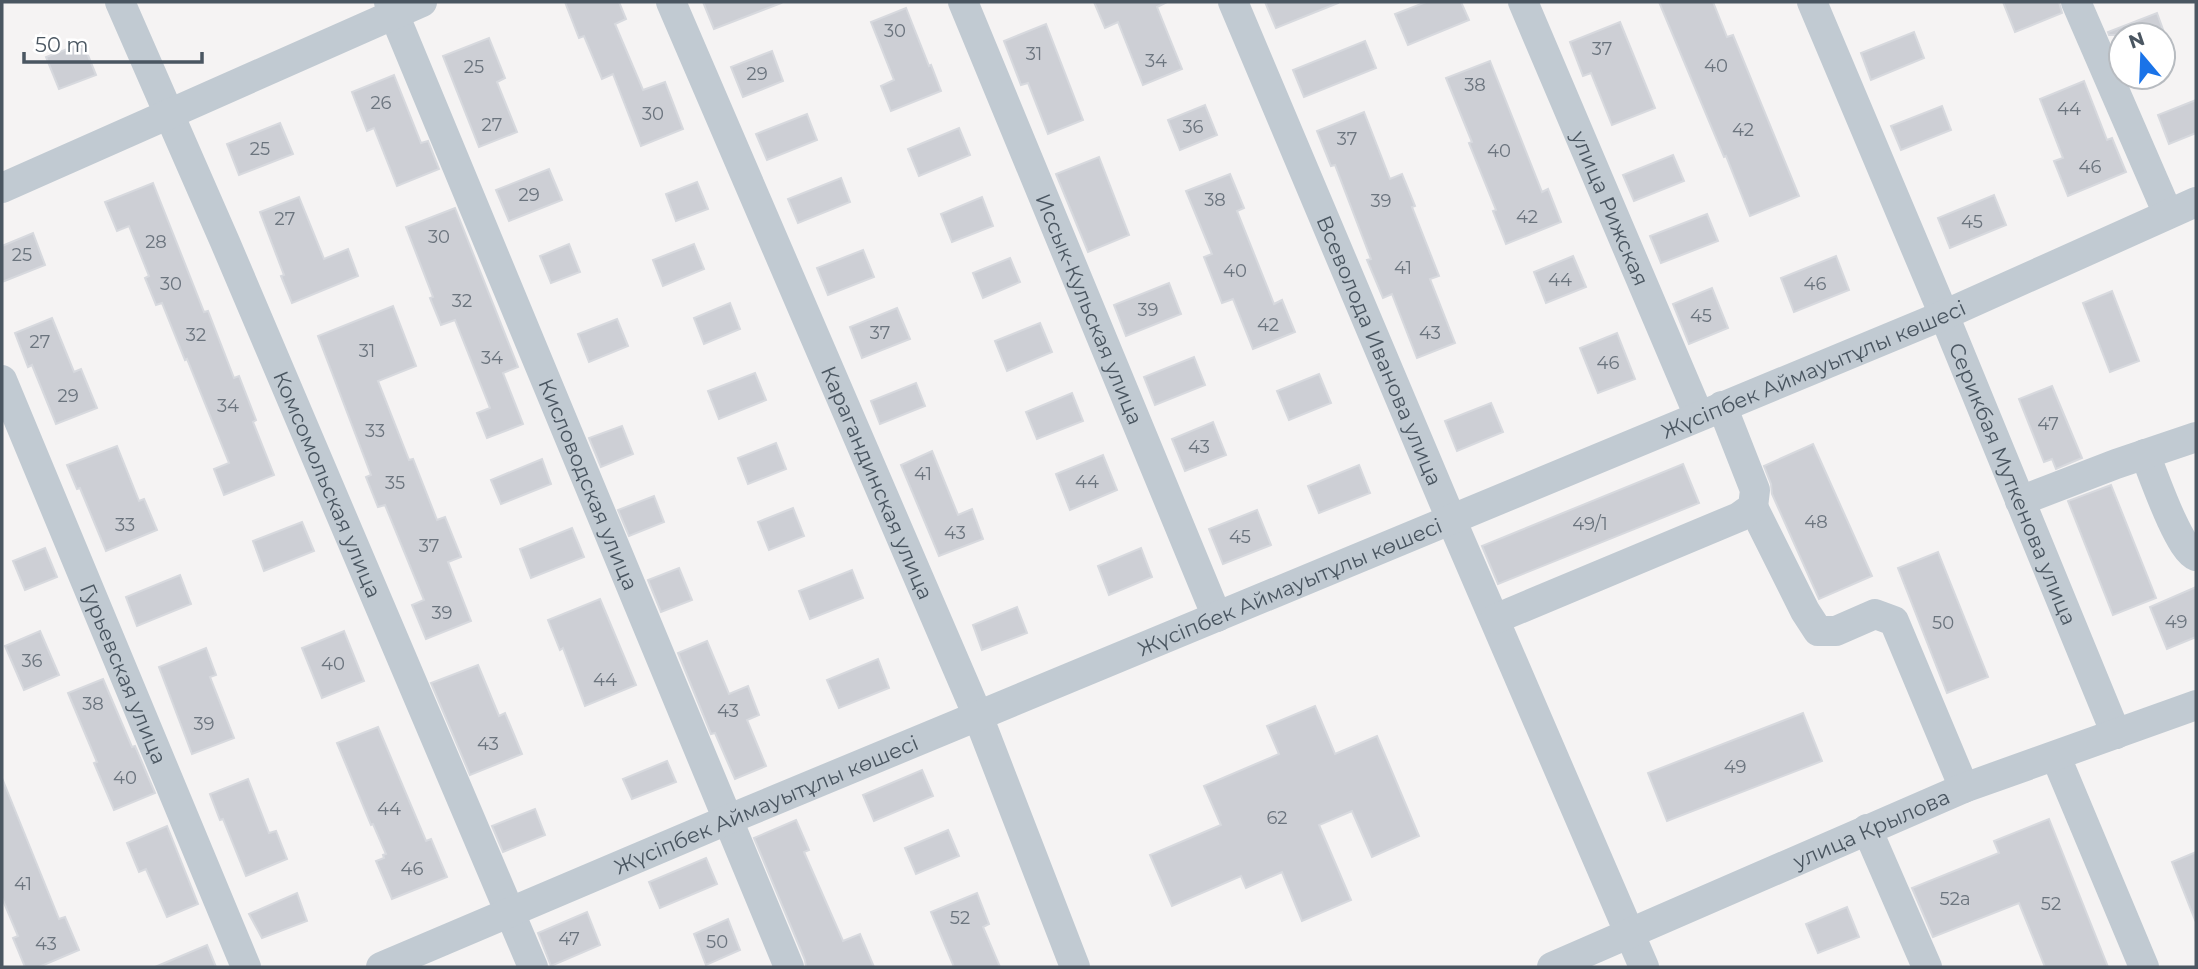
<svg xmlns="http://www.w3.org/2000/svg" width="2198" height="969" viewBox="0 0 2198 969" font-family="Montserrat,sans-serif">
  <rect width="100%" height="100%" fill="#f5f3f3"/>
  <g fill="#cdcfd5" stroke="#d7d9de" stroke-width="2">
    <path d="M565 2H619L626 19 615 24 643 90 665 82 683 129 641 146 613 74 602 79 584 36 579 38Z"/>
    <path d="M703 2H780L781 3 714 29Z"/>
    <path d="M1094 2H1167L1157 7 1182 69 1143 85 1118 22 1105 28Z"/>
    <path d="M1265 2H1338V3L1276 28Z"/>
    <path d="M1426 2H1461L1469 20 1408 45 1395 14Z"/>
    <path d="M1659 2H1713L1727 37 1733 35 1799 196 1750 216 1726 156 1724 157Z"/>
    <path d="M2003 2H2059L2062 13 2015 32Z"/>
    <path d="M906 8 929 66 931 65 941 91 891 111 881 86 894 80 871 22Z"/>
    <path d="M2157 13 2165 35H2109L2108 32Z"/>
    <path d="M1620 22 1655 108 1612 125 1591 73 1583 76 1570 42Z"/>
    <path d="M1046 24 1083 120 1048 134 1028 83 1021 85 1004 41Z"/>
    <path d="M1914 32 1924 58 1871 80 1861 53Z"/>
    <path d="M489 38 505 78 497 82 517 132 479 147 443 56Z"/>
    <path d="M1365 41 1376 68 1304 97 1293 70Z"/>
    <path d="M83 43 96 75 59 89 46 57Z"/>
    <path d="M772 51 783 81 743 97 731 67Z"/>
    <path d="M1490 61 1542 192 1548 189 1561 222 1506 244 1493 211 1496 210 1469 143 1472 142 1446 78Z"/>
    <path d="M394 75 421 143 428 141 439 169 397 186 374 128 367 131 352 92Z"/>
    <path d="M2084 81 2107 140 2112 138 2126 172 2068 196 2054 161 2063 158 2040 99Z"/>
    <path d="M2196 100V133L2169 144 2158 115Z"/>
    <path d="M1205 105 1217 135 1180 150 1168 120Z"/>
    <path d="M1942 106 1951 130 1901 150 1891 126Z"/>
    <path d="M1364 112 1390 179 1402 174 1415 206 1412 207 1439 276 1430 279 1455 343 1417 358 1392 294 1383 298 1367 260 1371 259 1335 165 1331 166 1317 131Z"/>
    <path d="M807 114 817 140 767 160 756 134Z"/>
    <path d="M280 123 293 154 239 175 227 144Z"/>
    <path d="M959 128 970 155 919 176 908 149Z"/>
    <path d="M1673 155 1684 181 1634 201 1623 175Z"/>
    <path d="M1099 157 1129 235 1088 252 1056 174Z"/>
    <path d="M549 169 562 200 509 221 496 190Z"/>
    <path d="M1230 174 1244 208 1237 211 1274 304 1282 300 1295 332 1253 349 1233 299 1222 303 1204 257 1212 254 1186 191Z"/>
    <path d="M841 178 850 202 798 223 788 199Z"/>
    <path d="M697 182 708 209 676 221 666 194Z"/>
    <path d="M153 183 204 312 208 311 234 378 239 376 256 420 253 422 274 475 224 495 214 469 229 463 187 359 185 360 162 303 156 305 145 278 149 276 129 226 117 231 105 202Z"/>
    <path d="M1994 195 2006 225 1950 248 1938 218Z"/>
    <path d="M299 197 324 259 348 249 358 276 292 303 281 276 284 275 260 212Z"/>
    <path d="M982 197 993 226 952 242 941 214Z"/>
    <path d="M455 208 518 367 503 373 523 424 487 438 477 413 490 408 455 320 441 325 430 298 433 297 406 227Z"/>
    <path d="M1707 214 1718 241 1661 263 1650 236Z"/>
    <path d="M33 233 45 265 2 282V246Z"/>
    <path d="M569 244 580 272 551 283 540 256Z"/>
    <path d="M694 244 704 269 663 286 653 260Z"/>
    <path d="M863 250 874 277 828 295 817 268Z"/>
    <path d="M1573 256 1586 287 1546 303 1534 272Z"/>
    <path d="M1836 256 1849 290 1794 312 1781 278Z"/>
    <path d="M1010 258 1020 282 983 298 973 273Z"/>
    <path d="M1169 283 1181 314 1126 336 1114 305Z"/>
    <path d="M1712 288 1728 328 1689 344 1673 304Z"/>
    <path d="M2112 291 2139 361 2110 372 2083 303Z"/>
    <path d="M730 303 740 329 704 344 694 318Z"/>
    <path d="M393 306 416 366 378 381 409 460 413 459 437 520 445 517 461 557 448 562 471 621 426 639 412 605 424 600 385 505 378 507 366 477 371 475 318 336Z"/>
    <path d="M897 308 910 339 862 358 850 327Z"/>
    <path d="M52 318 74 372 81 369 97 408 56 424 32 365 28 367 15 333Z"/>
    <path d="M617 319 628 346 589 362 578 334Z"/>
    <path d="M1040 323 1052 352 1007 371 995 341Z"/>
    <path d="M1617 333 1635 379 1598 393 1580 348Z"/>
    <path d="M1194 357 1205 385 1155 405 1144 377Z"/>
    <path d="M755 373 766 400 719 419 708 391Z"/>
    <path d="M1319 374 1331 403 1289 420 1277 391Z"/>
    <path d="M916 383 925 406 880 424 871 401Z"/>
    <path d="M2052 386 2082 458 2056 469 2052 459 2044 462 2019 399Z"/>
    <path d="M1072 393 1083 421 1037 439 1026 412Z"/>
    <path d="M1491 403 1503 432 1457 451 1445 421Z"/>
    <path d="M1213 422 1226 455 1185 471 1172 439Z"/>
    <path d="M622 426 633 454 601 467 589 438Z"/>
    <path d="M776 443 786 469 748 484 738 458Z"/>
    <path d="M1813 444 1872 576 1819 599 1772 494 1771 484 1764 466Z"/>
    <path d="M117 446 139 501 144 499 157 530 106 551 80 488 77 489 67 465Z"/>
    <path d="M932 451 958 515 972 509 983 539 939 556 901 465Z"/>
    <path d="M1103 455 1117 490 1070 510 1056 474Z"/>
    <path d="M542 459 551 484 501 504 491 480Z"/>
    <path d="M1683 464 1699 503 1498 584 1482 546Z"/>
    <path d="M1359 465 1370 493 1319 513 1308 486Z"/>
    <path d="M2111 485 2156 598 2113 615 2068 501Z"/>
    <path d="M654 496 664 522 629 536 618 510Z"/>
    <path d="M793 508 804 536 769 550 758 522Z"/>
    <path d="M1257 510 1271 545 1223 564 1209 529Z"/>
    <path d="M302 522 314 551 264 571 253 541Z"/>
    <path d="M572 528 584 557 531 578 520 549Z"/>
    <path d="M45 548 57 577 25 590 13 561Z"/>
    <path d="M1141 548 1152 577 1109 595 1098 566Z"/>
    <path d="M1938 552 1988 677 1947 693 1898 568Z"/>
    <path d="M679 568 692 600 661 612 648 580Z"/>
    <path d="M852 570 863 598 810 619 799 591Z"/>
    <path d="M180 575 191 604 137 626 126 597Z"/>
    <path d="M2196 587V637L2167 649 2150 607Z"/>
    <path d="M600 599 636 685 585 706 563 648 560 650 548 620Z"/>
    <path d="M1017 607 1027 633 982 650 973 625Z"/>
    <path d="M40 631 59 675 24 690 5 646Z"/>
    <path d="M344 631 364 681 322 698 302 648Z"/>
    <path d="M707 641 729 694 748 686 759 715 747 720 766 766 735 779 715 733 711 734 678 653Z"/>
    <path d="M206 648 216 675 210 677 234 738 192 754 159 667Z"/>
    <path d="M878 659 889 688 839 708 827 680Z"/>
    <path d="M478 665 499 716 505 713 522 754 470 775 431 683Z"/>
    <path d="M103 679 132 747 135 746 155 793 114 810 94 763 97 762 68 693Z"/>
    <path d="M1315 706 1335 754 1377 736 1419 836 1372 857 1352 811 1319 825 1351 900 1302 921 1282 872 1246 888 1241 876 1172 906 1150 855 1221 825 1204 786 1279 754 1267 726Z"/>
    <path d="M1803 713 1822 761 1667 821 1648 773Z"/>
    <path d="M378 727 426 841 431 839 447 877 392 899 376 861 384 858 383 855 386 854 373 824 371 825 337 743Z"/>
    <path d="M667 761 676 782 632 799 623 779Z"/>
    <path d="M922 770 933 796 874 821 863 795Z"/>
    <path d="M2 778 59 919 65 917 79 950 39 967H25L13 938 18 936 2 898Z"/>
    <path d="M248 779 269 833 276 831 287 859 246 876 223 819 220 820 210 794Z"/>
    <path d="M535 809 545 835 503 852 492 826Z"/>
    <path d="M2049 819 2108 967H2045L2019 903 1933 937 1912 888 1999 853 1994 841Z"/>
    <path d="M796 820 809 850 804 852 843 941 860 934 874 967H806L805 960 754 838Z"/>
    <path d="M167 826 198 904 167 917 146 869 139 872 127 843Z"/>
    <path d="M948 830 959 856 916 874 905 848Z"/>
    <path d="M2196 852V919L2195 920 2172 862Z"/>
    <path d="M706 858 717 884 660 908 649 882Z"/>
    <path d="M297 893 307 921 262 938 249 914Z"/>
    <path d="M977 893 989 924 983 927 1000 967H954L931 912Z"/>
    <path d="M1847 907 1859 937 1818 953 1806 924Z"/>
    <path d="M587 912 600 945 551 966 538 933Z"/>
    <path d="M728 919 740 950 706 965 694 934Z"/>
    <path d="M207 945 216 967H155Z"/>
  </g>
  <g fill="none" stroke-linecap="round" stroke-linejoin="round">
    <g stroke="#c1cad2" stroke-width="30">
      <path id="s1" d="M120 2 225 242 533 967"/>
      <path id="s2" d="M389 2 789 967"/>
      <path id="s3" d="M671 2 978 716 1075 967"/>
      <path id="s4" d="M963 2 1217 617"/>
      <path id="s5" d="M1233 2 1451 519 1644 967"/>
      <path id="s6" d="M1523 2 1699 416"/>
      <path id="s7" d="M1812 2 1944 315 2116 734"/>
      <path d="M2076 2 2168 214"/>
      <path d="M2 188 422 2"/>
      <path id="s8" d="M2 380 246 967"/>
      <path d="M2145 454C2153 474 2179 550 2196 556"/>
      <path d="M2020 501 2116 464 2196 437"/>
      <path d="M1753 507 1805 611 1818 631H1836L1875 614 1894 621 1964 788"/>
      <path d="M1495 619 1739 517 1753 507 1755 490 1722 406"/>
      <path d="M2056 757 2144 967"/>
      <path d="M1867 829 1927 967"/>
      <path id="s9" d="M381 967 727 820 1944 315 2196 202"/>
      <path id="s10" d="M1552 967 1964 788 2196 705"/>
    </g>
  </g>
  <g text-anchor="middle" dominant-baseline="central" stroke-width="5" stroke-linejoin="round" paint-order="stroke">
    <g font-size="18" fill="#6b747e">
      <text x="895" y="31">30</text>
      <text x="1602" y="49">37</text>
      <text x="1034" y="54">31</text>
      <text x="1156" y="61">34</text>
      <text x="1716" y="66">40</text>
      <text x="474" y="67">25</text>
      <text x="757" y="74">29</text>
      <text x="1475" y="85">38</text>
      <text x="381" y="103">26</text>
      <text x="2069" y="109">44</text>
      <text x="653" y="114">30</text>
      <text x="492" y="125">27</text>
      <text x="1193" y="127">36</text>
      <text x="1743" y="130">42</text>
      <text x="1347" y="139">37</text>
      <text x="260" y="149">25</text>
      <text x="1499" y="151">40</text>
      <text x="2090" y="167">46</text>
      <text x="529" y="195">29</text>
      <text x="1215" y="200">38</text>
      <text x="1381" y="201">39</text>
      <text x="1527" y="217">42</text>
      <text x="285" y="219">27</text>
      <text x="1972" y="222">45</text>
      <text x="439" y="237">30</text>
      <text x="156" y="242">28</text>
      <text x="22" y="255">25</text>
      <text x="1403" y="268">41</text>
      <text x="1235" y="271">40</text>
      <text x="1560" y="280">44</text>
      <text x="171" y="284">30</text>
      <text x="1815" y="284">46</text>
      <text x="462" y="301">32</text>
      <text x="1148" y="310">39</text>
      <text x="1701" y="316">45</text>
      <text x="1268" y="325">42</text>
      <text x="880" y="333">37</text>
      <text x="1430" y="333">43</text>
      <text x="196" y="335">32</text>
      <text x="40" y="342">27</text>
      <text x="367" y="351">31</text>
      <text x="492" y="358">34</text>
      <text x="1608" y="363">46</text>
      <text x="68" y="396">29</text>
      <text x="228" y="406">34</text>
      <text x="2048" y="424">47</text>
      <text x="375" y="431">33</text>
      <text x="1199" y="447">43</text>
      <text x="923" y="474">41</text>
      <text x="1087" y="482">44</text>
      <text x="395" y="483">35</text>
      <text x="1816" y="522">48</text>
      <text x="1590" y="524">49/1</text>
      <text x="125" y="525">33</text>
      <text x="955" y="533">43</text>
      <text x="1240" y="537">45</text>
      <text x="429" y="546">37</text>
      <text x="442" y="613">39</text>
      <text x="2176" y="622">49</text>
      <text x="1943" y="623">50</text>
      <text x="32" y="661">36</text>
      <text x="333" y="664">40</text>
      <text x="605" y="680">44</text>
      <text x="93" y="704">38</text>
      <text x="728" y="711">43</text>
      <text x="204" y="724">39</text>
      <text x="488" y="744">43</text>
      <text x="1735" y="767">49</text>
      <text x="125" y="778">40</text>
      <text x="389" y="809">44</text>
      <text x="1277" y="818">62</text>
      <text x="412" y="869">46</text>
      <text x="23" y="884">41</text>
      <text x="1955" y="899">52а</text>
      <text x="2051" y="904">52</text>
      <text x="960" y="918">52</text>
      <text x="569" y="939">47</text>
      <text x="717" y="942">50</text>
      <text x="46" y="944">43</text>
    </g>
    <g font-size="21" fill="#4a5661" stroke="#fff">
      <text stroke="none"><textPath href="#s6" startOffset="224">улица Рижская</textPath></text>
      <text stroke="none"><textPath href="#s4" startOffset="332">Иссык-Кульская улица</textPath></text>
      <text stroke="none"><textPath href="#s5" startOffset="378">Всеволода Иванова улица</textPath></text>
      <text stroke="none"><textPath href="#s9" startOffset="1552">Жүсіпбек Аймауытұлы көшесі</textPath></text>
      <text stroke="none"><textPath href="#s3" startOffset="523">Карагандинская улица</textPath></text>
      <text stroke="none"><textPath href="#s1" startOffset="525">Комсомольская улица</textPath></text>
      <text stroke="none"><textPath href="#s7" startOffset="522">Серикбая Муткенова улица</textPath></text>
      <text stroke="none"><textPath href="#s2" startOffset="522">Кисловодская улица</textPath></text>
      <text stroke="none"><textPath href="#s9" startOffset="985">Жүсіпбек Аймауытұлы көшесі</textPath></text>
      <text stroke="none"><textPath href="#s8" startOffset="318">Гурьевская улица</textPath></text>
      <text stroke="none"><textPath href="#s9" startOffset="418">Жүсіпбек Аймауытұлы көшесі</textPath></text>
      <text stroke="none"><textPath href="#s10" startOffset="348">улица Крылова</textPath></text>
    </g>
  </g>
  <rect width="2198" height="969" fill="none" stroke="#4a5661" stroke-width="7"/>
  <g transform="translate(2142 56) rotate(341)"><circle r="33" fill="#ffffff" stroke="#b7bbc0" stroke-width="2"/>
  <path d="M0-5L12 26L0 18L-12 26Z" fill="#1a73e8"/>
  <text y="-10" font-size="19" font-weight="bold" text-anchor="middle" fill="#4a5661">N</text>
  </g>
  <path d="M24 52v10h178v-10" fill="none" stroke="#4a5661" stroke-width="3.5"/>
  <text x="35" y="52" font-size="21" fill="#4a5661" stroke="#ffffff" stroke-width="5" paint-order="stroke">50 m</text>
</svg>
